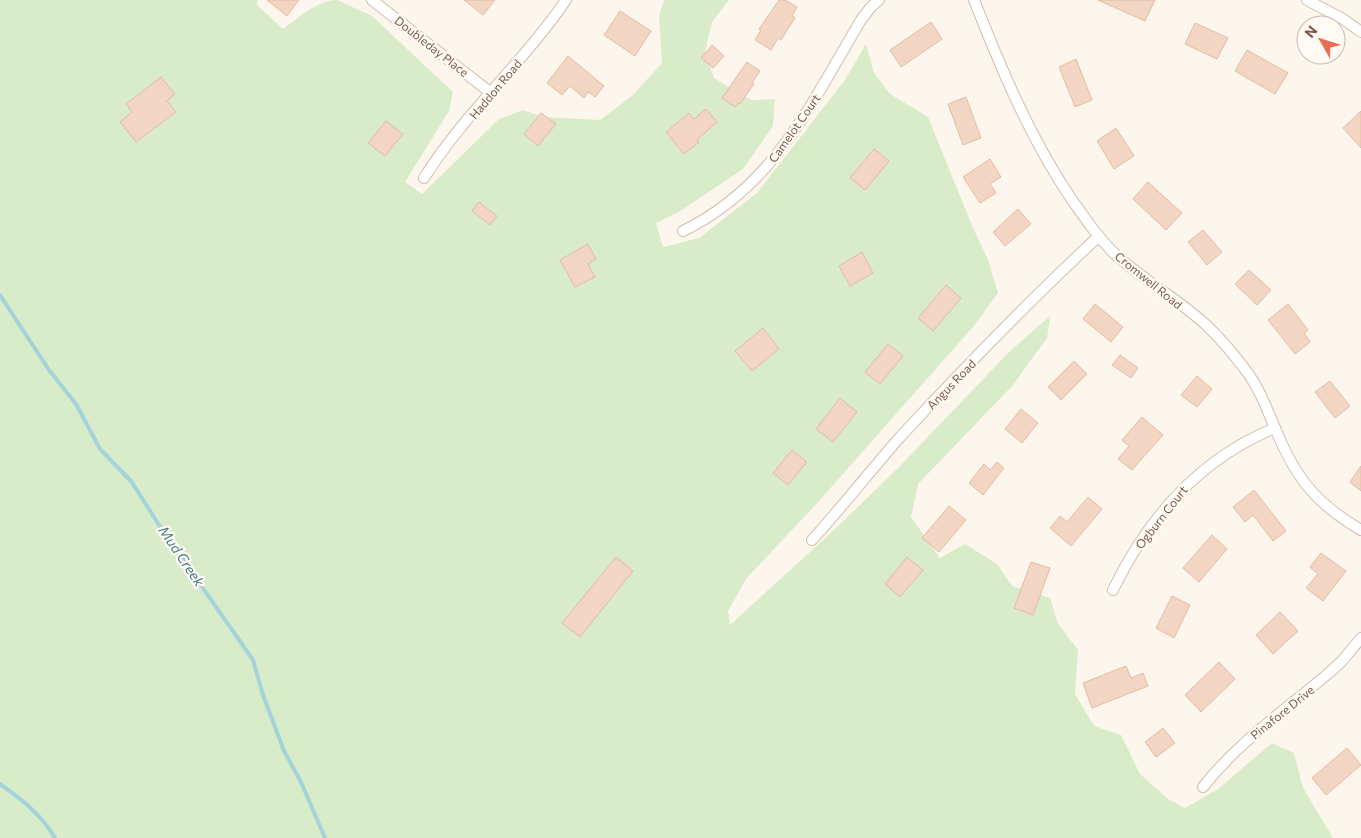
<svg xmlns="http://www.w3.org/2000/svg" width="1361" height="838" viewBox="0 0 1361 838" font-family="Commissioner,sans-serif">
  <rect width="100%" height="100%" fill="#fdf6ec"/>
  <path fill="#d8ecc9" d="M0 0H258L257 5 283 29C298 18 318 0 337 0L372 16 453 92 449 111 405 182 422 194 499 119 523 110 544 117 600 120 632 96 662 63 659 16 664 0H729L712 22 705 52 714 78 751 100 775 99 773 126 743 169 682 210 656 223 663 247 699 238 757 193 845 80 866 44 874 73 890 94 928 117 973 228 988 260 998 293 973 327 818 502 746 579 728 611 730 625 833 531 900 466 1011 350 1050 316 1047 338 1013 385 918 484 911 517 940 558 965 544 997 564 1012 586 1050 598 1058 624 1078 650 1075 694 1094 726 1121 735 1140 774 1168 799 1185 808 1218 789 1272 743 1294 753 1303 788 1333 838H0Z"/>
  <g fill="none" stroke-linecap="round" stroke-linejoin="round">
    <g stroke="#a5d3da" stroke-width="4">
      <path d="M0 295 49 370 76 404 100 449 131 481 159 525 253 660 263 695 284 751 301 782 325 838"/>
      <path d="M0 784C21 799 42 815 55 838"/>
    </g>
  </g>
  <g fill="#f3d5c3" stroke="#e6bba3">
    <path d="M267 0H299L287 16Z"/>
    <path d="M464 0H495L483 15Z"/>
    <path d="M779 0H785L797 7 792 16 795 18 781 40 778 38 771 50 755 40 761 30 759 29Z"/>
    <path d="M1098 0H1155L1145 21Z"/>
    <path d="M620 11 651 31 635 56 604 35Z"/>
    <path d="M931 22 942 39 901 67 890 50Z"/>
    <path d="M1195 23 1228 38 1217 59 1185 44Z"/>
    <path d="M712 45 724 56 713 68 701 58Z"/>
    <path d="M1247 50 1288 73 1275 94 1235 71Z"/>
    <path d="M568 56 604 86 595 97 588 92 584 98 570 86 562 95 547 83Z"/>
    <path d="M1076 59 1092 100 1075 107 1059 67Z"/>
    <path d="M747 62 760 71 752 83 754 84 740 104 738 103 735 107 722 98Z"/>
    <path d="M161 77 175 94 167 101 176 112 136 142 120 122 132 112 126 104Z"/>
    <path d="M966 97 981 138 963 145 948 104Z"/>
    <path d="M706 109 717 122 697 140 699 142 684 154 666 132 689 113 694 119Z"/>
    <path d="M1361 111V148L1343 128Z"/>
    <path d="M541 113 556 124 538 146 524 134Z"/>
    <path d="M386 121 403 134 385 156 368 143Z"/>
    <path d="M1116 128 1134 156 1114 169 1097 141Z"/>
    <path d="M874 149 889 161 865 190 850 178Z"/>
    <path d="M990 159 1001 177 990 184 996 193 980 203 963 177Z"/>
    <path d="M1148 182 1182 213 1166 230 1133 199Z"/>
    <path d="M479 202 497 216 490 225 472 211Z"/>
    <path d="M1018 209 1031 224 1005 246 993 232Z"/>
    <path d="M1203 230 1222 252 1207 265 1188 242Z"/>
    <path d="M588 244 596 259 588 264 595 277 575 287 560 260Z"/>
    <path d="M862 252 873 273 850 286 839 266Z"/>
    <path d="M1249 270 1271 290 1257 305 1235 284Z"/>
    <path d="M946 285 961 298 933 331 918 318Z"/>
    <path d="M1095 304 1123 327 1111 342 1083 319Z"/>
    <path d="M1288 304 1308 330 1304 333 1310 342 1295 354 1268 320Z"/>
    <path d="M763 328 779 349 752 371 735 351Z"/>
    <path d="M888 344 903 356 880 384 865 372Z"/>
    <path d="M1120 355 1138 368 1131 378 1112 365Z"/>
    <path d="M1074 361 1087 374 1061 400 1048 387Z"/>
    <path d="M1197 376 1212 389 1197 407 1181 395Z"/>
    <path d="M1330 381 1350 406 1335 418 1315 392Z"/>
    <path d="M840 398 857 412 833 442 816 429Z"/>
    <path d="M1021 409 1038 423 1022 443 1005 429Z"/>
    <path d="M1142 417 1163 435 1132 470 1118 459 1129 446 1122 440Z"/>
    <path d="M792 450 807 462 788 485 773 473Z"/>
    <path d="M997 462 1004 468 983 495 969 483 984 464 990 470Z"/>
    <path d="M1361 466V491L1350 482Z"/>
    <path d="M1254 490 1286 531 1273 541 1253 515 1245 522 1233 507Z"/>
    <path d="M1088 497 1102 509 1071 546 1050 528 1060 516 1067 522Z"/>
    <path d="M949 506 966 520 939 552 922 538Z"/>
    <path d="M1212 535 1227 549 1199 582 1183 568Z"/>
    <path d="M1321 553 1346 571 1323 601 1306 588 1318 574 1310 567Z"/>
    <path d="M616 557 633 571 580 637 562 623Z"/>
    <path d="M907 557 923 570 900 597 885 584Z"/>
    <path d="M1031 562 1050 568 1033 615 1014 608Z"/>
    <path d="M1172 596 1190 605 1174 638 1156 628Z"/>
    <path d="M1280 612 1298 631 1273 654 1256 635Z"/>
    <path d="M1219 662 1235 679 1201 712 1185 695Z"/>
    <path d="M1126 666 1131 678 1143 673 1148 686 1092 708 1083 683Z"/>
    <path d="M1163 728 1175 743 1156 757 1145 742Z"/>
    <path d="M1347 748 1361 765 1326 795 1312 778Z"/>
  </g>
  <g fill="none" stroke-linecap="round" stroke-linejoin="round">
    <g stroke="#d1beb0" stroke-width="12">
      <g id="minor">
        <path d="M372 0 491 93"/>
        <path d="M974 0C1001 68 1029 136 1070 197 1084 217 1099 239 1117 256 1144 280 1177 299 1204 323 1219 337 1232 352 1244 368 1259 387 1266 407 1275 428 1295 477 1315 503 1361 530"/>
        <path d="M1307 0 1343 19 1361 32"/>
        <path d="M424 178C464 114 523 63 566 0"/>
        <path d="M683 231C774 187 812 102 861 20L871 7 879 0"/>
        <path d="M812 540C843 506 871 470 901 436 965 367 1030 300 1099 236"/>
        <path d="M1113 590C1148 518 1199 459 1275 428"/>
        <path d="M1203 787C1239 741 1287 709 1330 672L1342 661 1361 638"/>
      </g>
    </g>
    <use href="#minor" stroke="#fff" stroke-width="10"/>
  </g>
  <g text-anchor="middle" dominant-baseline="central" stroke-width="4.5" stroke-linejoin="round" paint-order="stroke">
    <g font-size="12" fill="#7a5c4d" stroke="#fffaf3">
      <text transform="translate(432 46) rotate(38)">Doubleday Place</text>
      <text transform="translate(495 89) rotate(-50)">Haddon Road</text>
      <text transform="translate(794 128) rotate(-55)">Camelot Court</text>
      <text transform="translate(1149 280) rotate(39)">Cromwell Road</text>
      <text transform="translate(951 384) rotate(-46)">Angus Road</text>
      <text transform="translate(1161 517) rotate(-52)">Ogburn Court</text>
      <text transform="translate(1282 712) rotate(-39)">Pinafore Drive</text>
    </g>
    <g font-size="14" font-style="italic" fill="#437c86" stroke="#fffaf3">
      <text transform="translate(182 556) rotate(56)">Mud Creek</text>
    </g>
  </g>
  <g transform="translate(1321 40) rotate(309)"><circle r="24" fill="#fffaf3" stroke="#cabbb1"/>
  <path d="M0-4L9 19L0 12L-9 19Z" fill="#e76f51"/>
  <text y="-8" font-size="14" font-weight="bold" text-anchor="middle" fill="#7a5c4d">N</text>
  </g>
</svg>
